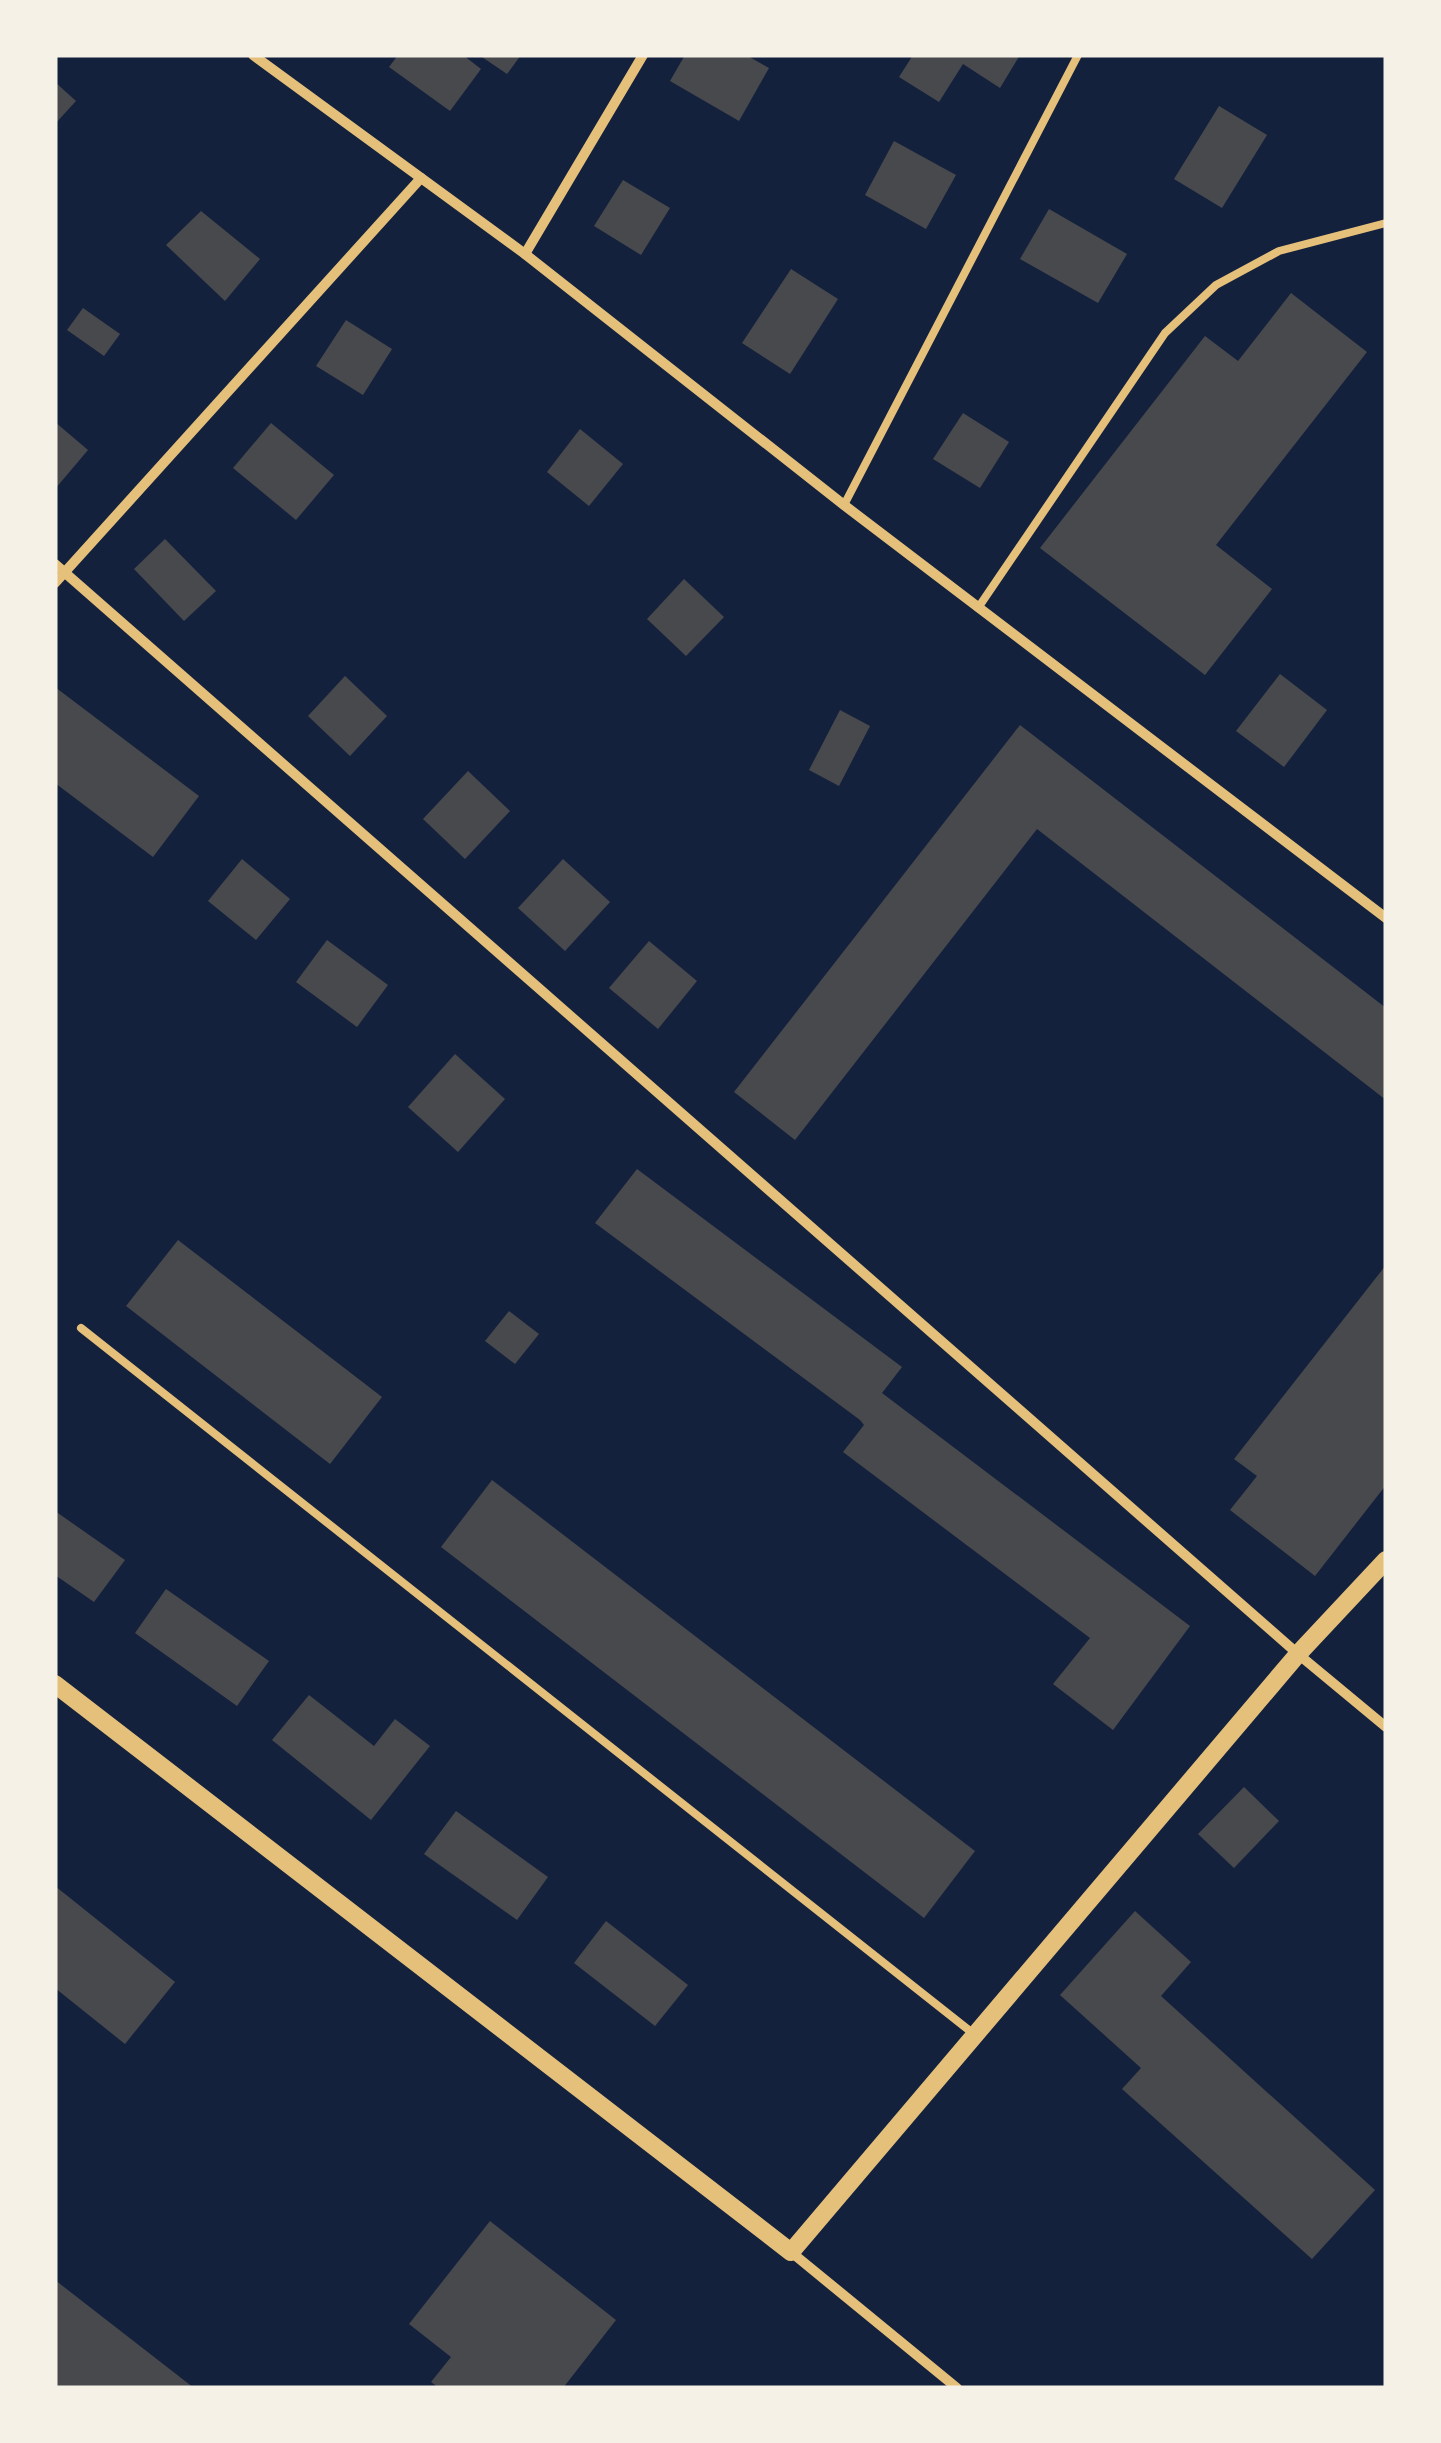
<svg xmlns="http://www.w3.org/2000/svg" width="1441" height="2443" viewBox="0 0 1441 2443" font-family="Helvetica,sans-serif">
  <rect width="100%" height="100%" fill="#14213d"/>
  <g fill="#48494c">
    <path d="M398 55H463L481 69 450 111 389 67Z"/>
    <path d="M479 55H521L507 74Z"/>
    <path d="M685 55H746L769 68 739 121 670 81Z"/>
    <path d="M913 55H1020L1000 88 963 64 939 102 899 77Z"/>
    <path d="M55 82 76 101 55 124Z"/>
    <path d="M1219 106 1267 135 1222 208 1174 179Z"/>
    <path d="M894 141 956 175 926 229 865 195Z"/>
    <path d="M623 180 670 208 641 255 594 226Z"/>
    <path d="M1049 209 1127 254 1098 303 1020 259Z"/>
    <path d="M201 211 260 259 225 301 166 245Z"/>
    <path d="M791 269 838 299 790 374 742 343Z"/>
    <path d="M1291 293 1367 352 1216 545 1272 589 1205 675 1040 548 1205 336 1238 361Z"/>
    <path d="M83 308 120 334 104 356 67 330Z"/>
    <path d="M346 320 392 349 363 395 316 366Z"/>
    <path d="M963 413 1009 442 980 488 933 459Z"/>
    <path d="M55 422 88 450 55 489Z"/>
    <path d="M271 423 334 475 296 520 233 468Z"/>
    <path d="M580 429 623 464 589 506 547 472Z"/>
    <path d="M165 539 216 591 184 621 134 569Z"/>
    <path d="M684 579 724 617 686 656 647 619Z"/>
    <path d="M1280 674 1327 710 1284 767 1236 731Z"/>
    <path d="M345 676 387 716 350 756 308 716Z"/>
    <path d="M55 687 199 796 153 857 55 783Z"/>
    <path d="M840 710 870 726 839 786 809 770Z"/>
    <path d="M1020 725 1386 1008V1100L1037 829 795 1140 734 1092Z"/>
    <path d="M468 771 510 811 465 859 423 819Z"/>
    <path d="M242 859 290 899 256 940 208 901Z"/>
    <path d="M563 859 610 902 565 951 518 908Z"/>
    <path d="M327 940 388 985 357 1027 296 982Z"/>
    <path d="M649 941 697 981 658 1029 609 988Z"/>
    <path d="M455 1054 505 1099 458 1152 408 1107Z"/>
    <path d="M637 1169 902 1367 882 1393 1190 1626 1113 1730 1053 1684 1090 1638 843 1452 864 1425 860 1420 595 1223Z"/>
    <path d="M178 1240 382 1397 330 1464 126 1306Z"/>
    <path d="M1386 1265V1485L1315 1576 1230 1510 1257 1476 1234 1459Z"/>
    <path d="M509 1311 539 1334 515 1364 485 1341Z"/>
    <path d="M492 1480 975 1851 924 1918 441 1547Z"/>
    <path d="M55 1511 125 1560 94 1602 55 1575Z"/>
    <path d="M166 1589 269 1661 237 1706 135 1633Z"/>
    <path d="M309 1695 374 1746 395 1719 430 1746 371 1820 272 1740Z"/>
    <path d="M1244 1787 1279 1821 1234 1868 1198 1834Z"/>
    <path d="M456 1811 548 1877 517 1920 424 1854Z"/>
    <path d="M55 1886 175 1982 125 2044 55 1988Z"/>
    <path d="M1135 1911 1191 1962 1161 1996 1375 2190 1312 2259 1122 2089 1141 2068 1060 1995Z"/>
    <path d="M606 1921 688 1985 655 2026 574 1963Z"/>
    <path d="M490 2221 616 2320 563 2388H439L431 2382 451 2357 409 2324Z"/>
    <path d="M55 2280 194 2388H55Z"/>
  </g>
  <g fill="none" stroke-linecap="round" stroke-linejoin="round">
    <g stroke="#e5c07b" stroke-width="8">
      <path d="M844 505 1078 55"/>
      <path d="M978 608 1165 333 1216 285 1279 251 1386 223"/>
      <path d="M81 1328 975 2035"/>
    </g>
    <g stroke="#e5c07b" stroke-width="10">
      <path d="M253 55 525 254 844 505 1386 918"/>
      <path d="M525 254 643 55"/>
      <path d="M55 564 1298 1654 1386 1727"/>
      <path d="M55 583 421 178"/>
      <path d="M791 2252 957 2388"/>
    </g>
    <path stroke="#e5c07b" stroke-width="18" d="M55 1684 791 2252 1298 1654 1386 1560"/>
  </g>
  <rect width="1441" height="2443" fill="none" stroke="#f6f1e7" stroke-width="115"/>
</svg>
